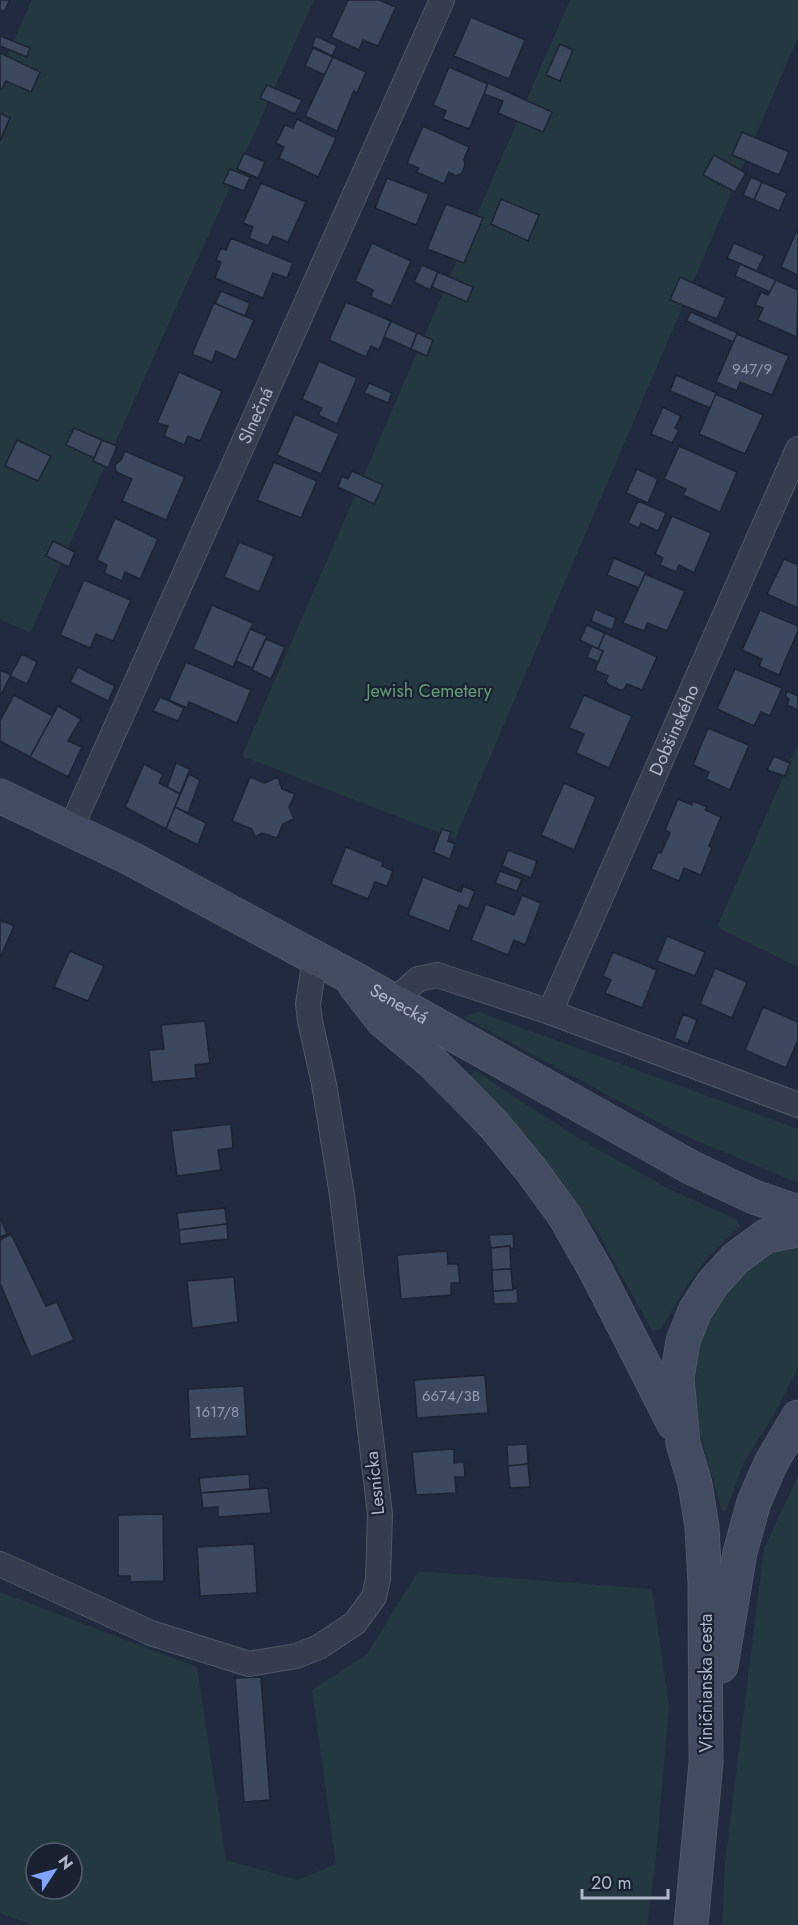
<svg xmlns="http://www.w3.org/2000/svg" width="798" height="1925" viewBox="0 0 798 1925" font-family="Jost,sans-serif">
  <rect width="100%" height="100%" fill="#212a3e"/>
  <g fill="#23393f" fill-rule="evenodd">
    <path d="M32 0H314L30 633 0 619V71Z"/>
    <path d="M570 0H798V37L455 839 242 756Z"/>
    <path d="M798 743V967L717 927Z"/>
    <path d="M479 1012 798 1129V1183L676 1132 463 1017Z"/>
    <path d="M474 1070 578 1138 669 1189 735 1219 740 1226 705 1261 680 1296 662 1328 652 1331 599 1234 544 1162 469 1079Z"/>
    <path d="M792 1247 798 1248V1367L774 1415 743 1464 726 1511H722L694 1413 690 1377 704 1325 731 1280 763 1255Z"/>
    <path d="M798 1476V1925H722L725 1863 764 1548Z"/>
    <path d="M418 1571 652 1589 669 1706 655 1867 647 1925H32L0 1913V1592L197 1667 226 1860 297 1880 336 1864 312 1690 367 1654ZM36 1853H72V1889H36Z"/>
  </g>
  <g fill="#3c485d" stroke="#1c2434" stroke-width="1.5">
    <path d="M0 0H10L4 12 0 10Z"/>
    <path d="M348 0H379L396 7 378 46 363 40 359 50 331 37Z"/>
    <path d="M471 17 525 40 509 79 454 56Z"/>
    <path d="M0 36 30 48 27 57 0 46Z"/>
    <path d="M316 36 337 46 332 56 312 46Z"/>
    <path d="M560 44 573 50 560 81 546 75Z"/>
    <path d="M313 48 333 57 325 75 305 66Z"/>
    <path d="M0 53 40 72 31 92 6 81 2 89H0Z"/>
    <path d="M333 57 366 72 357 93 354 91 337 131 305 116Z"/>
    <path d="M449 67 488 84 469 129 443 119 446 111 433 105Z"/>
    <path d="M488 83 552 112 543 132 498 113 503 101 484 94Z"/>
    <path d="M267 85 302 100 295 114 260 98Z"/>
    <path d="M0 113 10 118 0 141Z"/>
    <path d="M297 119 336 138 318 177 279 158 284 147 276 143 285 125 293 128Z"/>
    <path d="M423 126 469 147 464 159 465 165 462 173 456 176 449 172 444 184 416 172 419 168 407 163Z"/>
    <path d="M742 132 789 152 779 175 732 155Z"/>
    <path d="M244 153 265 162 258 178 237 169Z"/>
    <path d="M714 155 746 173 735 192 703 175Z"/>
    <path d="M230 169 250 177 244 191 223 183Z"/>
    <path d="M751 177 762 182 754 200 743 195Z"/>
    <path d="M387 178 429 194 416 225 375 208Z"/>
    <path d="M762 182 787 193 779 211 754 200Z"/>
    <path d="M261 183 306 202 288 242 273 236 268 246 249 238 253 227 243 223Z"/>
    <path d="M501 199 539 215 528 241 491 224Z"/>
    <path d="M446 204 483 218 464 263 427 249Z"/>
    <path d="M798 227V275L781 267Z"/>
    <path d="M231 238 293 263 287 278 273 273 263 298 215 278 221 262 216 260 221 248 226 250Z"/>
    <path d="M372 243 411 261 391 306 371 297 373 290 355 281Z"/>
    <path d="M734 243 764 256 757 271 727 258Z"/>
    <path d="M740 264 776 280 770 292 735 276Z"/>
    <path d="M422 265 438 272 430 290 414 282Z"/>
    <path d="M438 272 473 287 467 302 432 287Z"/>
    <path d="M680 277 726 298 717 319 670 300Z"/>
    <path d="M776 280 798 290 797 337 758 320 763 308 755 305 761 292 768 295Z"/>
    <path d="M221 291 250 303 245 316 215 304Z"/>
    <path d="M346 302 391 321 379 350 371 346 366 357 329 340Z"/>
    <path d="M214 303 254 320 236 360 216 351 212 362 192 354Z"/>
    <path d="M691 312 738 333 733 342 686 321Z"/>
    <path d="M391 321 417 333 411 349 384 337Z"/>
    <path d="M417 333 433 340 427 356 411 349Z"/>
    <path d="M737 334 789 356 772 395 740 382 737 391 716 382Z"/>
    <path d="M319 361 357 378 337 424 318 415 322 408 302 399Z"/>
    <path d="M179 372 222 391 200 441 188 436 184 445 164 436 168 426 157 423Z"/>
    <path d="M676 375 717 393 710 408 670 391Z"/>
    <path d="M369 383 392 393 388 403 364 393Z"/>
    <path d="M716 394 763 415 745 454 699 434Z"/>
    <path d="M663 407 681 416 675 428 679 430 672 443 651 434Z"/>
    <path d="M295 414 339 434 321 474 277 455Z"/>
    <path d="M74 428 102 440 94 458 66 445Z"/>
    <path d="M17 440 51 456 38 481 5 466Z"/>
    <path d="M102 440 117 446 108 468 93 461Z"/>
    <path d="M679 446 737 472 720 512 683 495 686 489 664 479Z"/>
    <path d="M125 451 185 477 166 520 122 501 132 479 116 472 115 465 121 460Z"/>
    <path d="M274 462 317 481 301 518 257 500Z"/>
    <path d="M637 469 658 479 648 503 626 493Z"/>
    <path d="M352 471 383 485 374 504 338 487 342 476 348 479Z"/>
    <path d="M638 501 666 513 658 531 641 523 639 528 628 523Z"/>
    <path d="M672 516 711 533 694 573 679 565 676 572 660 565 663 558 655 554Z"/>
    <path d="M115 518 158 539 140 579 125 572 122 581 104 573 107 565 97 560Z"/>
    <path d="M53 541 75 552 69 567 46 556Z"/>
    <path d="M239 542 274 556 259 592 224 577Z"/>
    <path d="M614 558 646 572 639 588 607 575Z"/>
    <path d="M784 559 798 565V608L767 594Z"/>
    <path d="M645 574 685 591 667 631 648 623 644 631 623 623Z"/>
    <path d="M84 580 131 600 113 641 96 634 90 648 60 635Z"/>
    <path d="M212 605 253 623 233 667 193 649Z"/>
    <path d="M595 609 616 618 612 630 591 621Z"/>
    <path d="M760 610 798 626V631L779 675 759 666 762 659 742 650Z"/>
    <path d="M587 625 605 633 598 649 580 640Z"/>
    <path d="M250 629 267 636 252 668 236 661Z"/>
    <path d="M605 633 657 657 642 690 627 684 624 689 620 690 609 685 606 681 608 676 595 670 603 651 598 649Z"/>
    <path d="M266 639 285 647 271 679 252 670Z"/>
    <path d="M592 646 603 651 598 662 587 657Z"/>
    <path d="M22 654 37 662 27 684 10 676Z"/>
    <path d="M186 662 251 690 237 723 189 702 187 708 169 700Z"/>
    <path d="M78 667 115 686 108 701 70 682Z"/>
    <path d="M735 669 782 688 770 716 761 712 754 726 717 709Z"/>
    <path d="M0 670 11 675 0 696Z"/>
    <path d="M787 691 798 696V710L787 705 789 699 785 696Z"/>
    <path d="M14 695 53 716 30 757 0 741V721Z"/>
    <path d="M584 695 632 716 609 768 576 753 584 734 569 728Z"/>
    <path d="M160 697 184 708 178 721 153 711Z"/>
    <path d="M58 706 81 719 68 741 82 747 68 777 30 757Z"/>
    <path d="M708 728 749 745 730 790 706 779 709 772 693 765Z"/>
    <path d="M774 756 790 763 785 776 767 770Z"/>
    <path d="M176 763 190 769 180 794 167 787Z"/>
    <path d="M144 764 163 774 159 783 180 794 166 829 125 807Z"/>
    <path d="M189 774 200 780 188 813 175 807Z"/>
    <path d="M250 777 265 783 278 777 282 789 295 794 289 807 294 819 283 824 277 838 262 833 255 837 252 829 232 821Z"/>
    <path d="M564 783 596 797 574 850 541 835Z"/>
    <path d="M678 799 692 805 693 801 707 807 705 810 721 817 709 846 712 848 701 875 684 868 679 881 651 869 658 852 661 853 670 833 665 830Z"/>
    <path d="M175 807 206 823 198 845 166 829Z"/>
    <path d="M442 829 451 832 448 841 455 844 450 859 433 852Z"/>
    <path d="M346 847 383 862 382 866 393 871 387 886 375 882 368 899 331 884Z"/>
    <path d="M508 850 537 861 531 878 502 866Z"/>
    <path d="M500 871 522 879 517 891 495 883Z"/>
    <path d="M423 877 461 892 463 886 475 891 468 909 459 905 449 931 408 915Z"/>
    <path d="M522 895 541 903 525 945 514 940 508 955 471 940 486 904 514 915Z"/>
    <path d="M0 920 14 926 0 958Z"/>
    <path d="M667 936 705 952 695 976 657 961Z"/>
    <path d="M70 951 104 966 88 1001 54 987Z"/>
    <path d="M613 952 657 970 642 1008 605 993 611 980 603 976Z"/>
    <path d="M715 968 747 982 732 1018 700 1004Z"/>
    <path d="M763 1007 798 1022V1040L786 1068 745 1050Z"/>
    <path d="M683 1014 697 1020 688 1044 674 1038Z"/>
    <path d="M205 1021 210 1063 195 1065 196 1078 152 1082 149 1050 164 1049 161 1025Z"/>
    <path d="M231 1124 233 1148 218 1150 221 1170 177 1176 171 1131Z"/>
    <path d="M225 1208 227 1224 179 1230 177 1213Z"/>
    <path d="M0 1219H1L7 1234 0 1237Z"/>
    <path d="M227 1224 228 1239 180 1244 179 1230Z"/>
    <path d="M11 1234 46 1306 57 1302 74 1340 31 1357 0 1283V1240Z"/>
    <path d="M513 1234 514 1248 510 1249V1246L491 1248 489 1235Z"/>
    <path d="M510 1246 511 1269 492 1270 491 1248Z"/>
    <path d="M447 1251 448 1264H458L460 1283H451V1295L401 1299 397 1255Z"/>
    <path d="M511 1269 513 1290 493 1291 492 1270Z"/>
    <path d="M234 1277 238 1322 192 1328 187 1281Z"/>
    <path d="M517 1288 518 1303 494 1304 493 1291 513 1290V1289Z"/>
    <path d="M485 1375 488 1413 417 1418 414 1380Z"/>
    <path d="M244 1386 247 1436 190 1439 188 1389Z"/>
    <path d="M527 1444 528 1464 508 1466 507 1445Z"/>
    <path d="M454 1449V1463L464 1462 465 1477H455L456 1493 416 1495 412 1452Z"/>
    <path d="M528 1464 530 1487 510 1488 508 1466Z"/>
    <path d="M249 1474 250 1489 201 1493 199 1478Z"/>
    <path d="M268 1488 271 1513 218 1517V1507L203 1508 201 1493Z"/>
    <path d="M163 1514 164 1581 130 1582V1576H118V1515Z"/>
    <path d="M254 1544 257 1593 200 1596 197 1547Z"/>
    <path d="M261 1677 270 1800 244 1802 235 1678Z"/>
  </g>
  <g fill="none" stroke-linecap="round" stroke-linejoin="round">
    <g stroke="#505868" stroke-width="26">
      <g id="street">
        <path id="s1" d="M70 830 442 0"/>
        <path d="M394 1001 418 979 437 975 550 1012 798 1105"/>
        <path id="s2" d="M550 1012 798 449"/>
        <path d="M0 1564 151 1633 249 1664 296 1656 319 1647 355 1623 374 1597 378 1579 380 1514 342 1195 324 1084 310 1021 308 1004 315 958"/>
      </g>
    </g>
    <g stroke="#505868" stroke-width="35">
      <g id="secondary">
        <path id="s3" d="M0 796 132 859 349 976 692 1168 754 1197 798 1212"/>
        <path d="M355 985 383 1021 431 1061 460 1090 495 1126 531 1170 564 1215 596 1271 674 1424"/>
        <path d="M721 1666 740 1552 754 1502 771 1463 798 1417"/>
        <path d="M691 1925 706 1763 705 1584 702 1527 695 1484 683 1443 677 1378 683 1341 695 1311 713 1283 736 1258 766 1236 792 1231 798 1228"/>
      </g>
    </g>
    <use href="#street" stroke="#353d4e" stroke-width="24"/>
    <use href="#secondary" stroke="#434b61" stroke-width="33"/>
  </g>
  <g text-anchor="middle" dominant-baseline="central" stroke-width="4.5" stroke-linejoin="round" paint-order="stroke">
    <g font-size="15" fill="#939cae">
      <text x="752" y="369">947/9</text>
      <text x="451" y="1396">6674/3B</text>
      <text x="217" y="1412">1617/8</text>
    </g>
    <g font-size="18" fill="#b0b8c9" stroke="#1a2232">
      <text stroke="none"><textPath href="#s1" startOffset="454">Slnečná</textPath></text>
      <text stroke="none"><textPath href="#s2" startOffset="308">Dobšinského</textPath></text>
      <text stroke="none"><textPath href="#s3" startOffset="450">Senecká</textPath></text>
      <text transform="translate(375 1483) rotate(-96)">Lesnícka</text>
      <text transform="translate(706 1683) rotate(-90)">Viničnianska cesta</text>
    </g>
    <g font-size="18" fill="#659c77" stroke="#1a2232">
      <text x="429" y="691">Jewish Cemetery</text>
    </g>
  </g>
  <g transform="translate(54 1871) rotate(54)"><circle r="28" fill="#1a2232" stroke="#565e6e" stroke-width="1.5"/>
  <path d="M0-4.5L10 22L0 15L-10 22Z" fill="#80a4ff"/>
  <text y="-9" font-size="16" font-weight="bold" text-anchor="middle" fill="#b0b8c9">N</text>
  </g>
  <path d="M582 1889v9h86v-9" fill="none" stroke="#b0b8c9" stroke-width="3"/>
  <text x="591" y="1889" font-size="18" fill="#b0b8c9" stroke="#1a2232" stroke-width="4.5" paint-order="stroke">20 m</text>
</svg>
